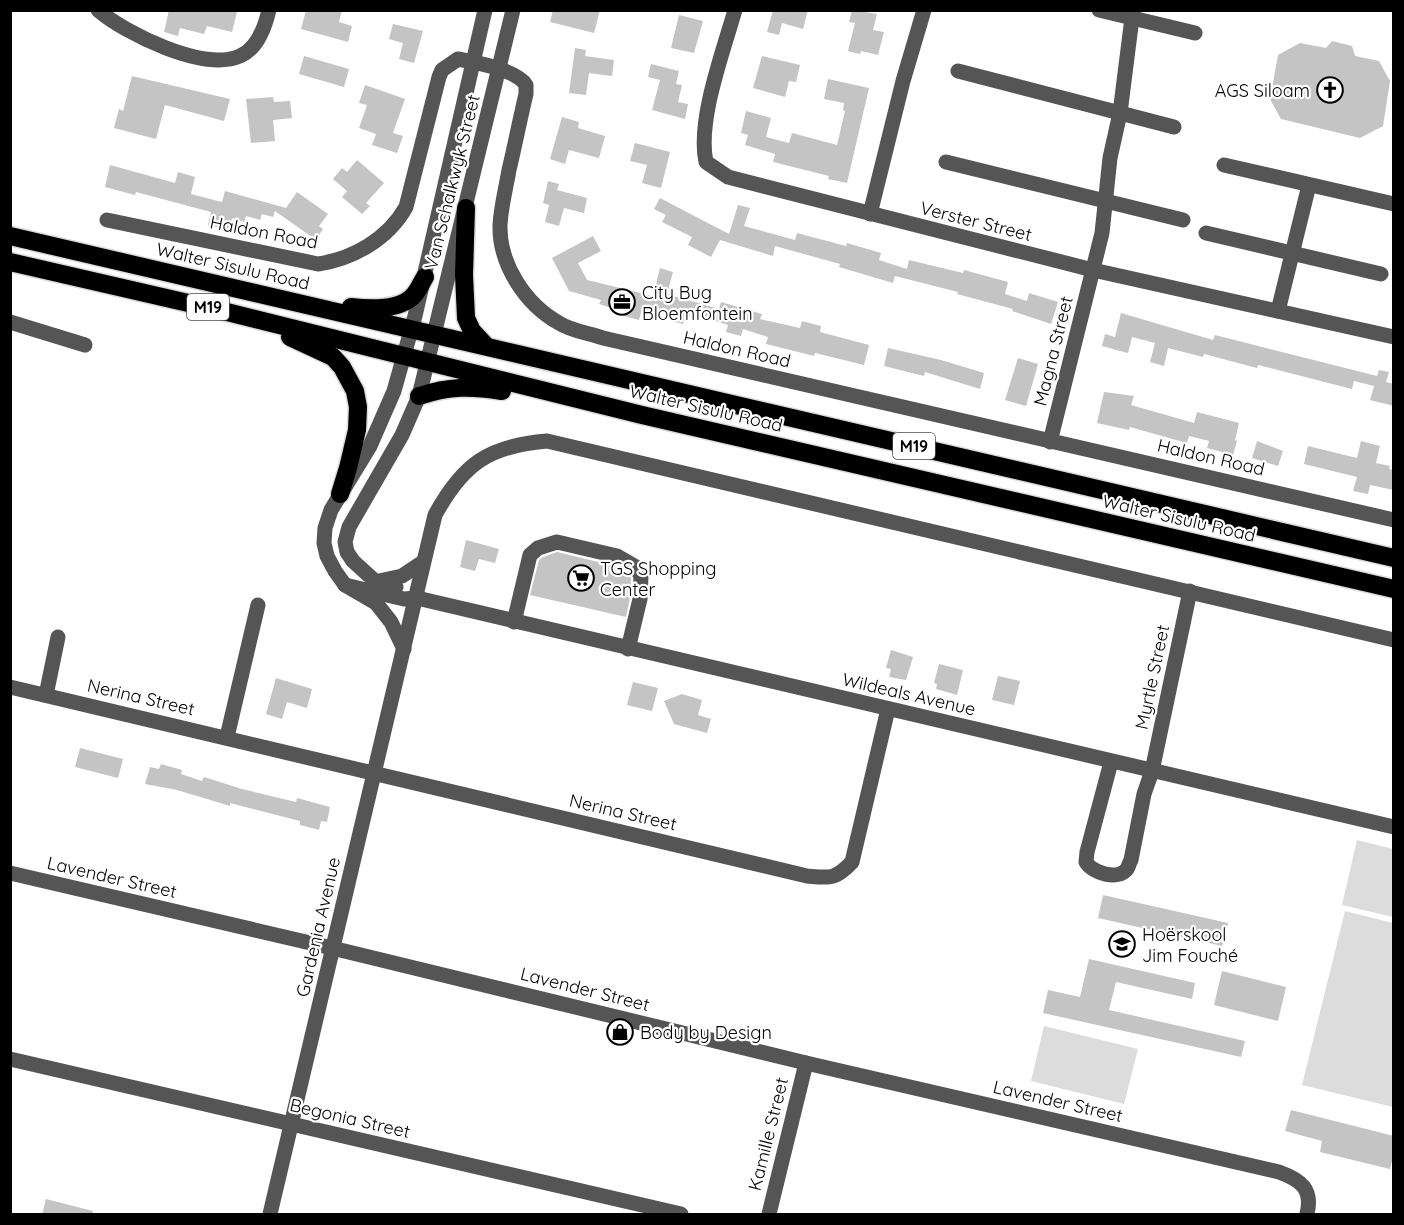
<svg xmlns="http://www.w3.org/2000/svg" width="1404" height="1225" viewBox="0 0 1404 1225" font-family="Quicksand,sans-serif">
  <rect width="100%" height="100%" fill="#fff"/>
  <g fill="#dcdcdc">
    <path d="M1357 840 1393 849V917L1342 905Z"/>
    <path d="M1345 911 1393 923V1107L1302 1085Z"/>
    <path d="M1044 1026 1138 1049 1124 1104 1031 1081Z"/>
  </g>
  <g fill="#c4c4c4">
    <path d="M169 10H231L237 12 232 32 207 26 204 34 180 28 178 36 164 32Z"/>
    <path d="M306 10H342L339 22 352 26 348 42 301 29Z"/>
    <path d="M553 10H600L594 33 550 22Z"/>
    <path d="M773 10H808L803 29 782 23 779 35 767 32Z"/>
    <path d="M852 10 877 14 873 30 884 32 878 55 861 51 860 54 848 51 855 23 849 22Z"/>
    <path d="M679 15 703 21 694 53 671 48Z"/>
    <path d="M393 24 423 31 414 63 399 59 403 43 389 39Z"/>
    <path d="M1332 41 1352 46 1355 56 1379 61 1390 81 1383 126 1360 138 1281 119 1270 99 1278 55 1300 43 1326 48Z"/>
    <path d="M575 48 586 50 585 56 614 60 612 76 589 73 586 95 569 93Z"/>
    <path d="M304 56 349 69 344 87 299 74Z"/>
    <path d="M762 56 800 65 796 82 789 81 785 97 753 88Z"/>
    <path d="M651 64 679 71 676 84 682 85 678 102 688 104 685 119 652 110 660 80 648 77Z"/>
    <path d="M132 76 230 99 224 121 165 105 156 139 114 128 119 109 123 111Z"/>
    <path d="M828 79 869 88 847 183 828 179 829 176 773 162 775 154 745 145 748 135 741 133 746 111 771 118 766 137 789 143 792 133 837 145 845 111 843 110 844 103 824 99Z"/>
    <path d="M365 85 405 99 393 133 403 136 397 153 372 145 376 134 359 128 367 105 359 103Z"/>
    <path d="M273 97 274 102 290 101 292 118 273 120 275 141 251 143 246 99Z"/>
    <path d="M562 117 579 122 578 128 605 136 599 158 569 150 565 164 550 159Z"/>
    <path d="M635 143 670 152 661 188 642 183 647 165 630 161Z"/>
    <path d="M357 160 384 183 366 203 370 206 362 214 342 197 347 191 333 179 342 168 347 172Z"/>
    <path d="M110 165 175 183 178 172 195 177 191 194 222 202 225 191 286 208 297 192 328 214 319 226 323 229 316 240 275 211 273 217 262 214 260 220 246 216 244 222 232 218 229 230 208 225 211 212 136 192 135 195 105 187Z"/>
    <path d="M548 181 559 184 557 190 587 198 584 213 564 208 559 226 545 222 549 205 543 203Z"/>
    <path d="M660 198 729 234 738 205 750 208 744 226 795 240 797 233 846 246 847 243 881 253 879 260 907 269 909 260 963 273 964 270 1008 282 1005 294 1027 301 1029 293 1058 302 1051 324 1012 311 1013 309 957 294 958 292 895 276 893 283 839 267 840 264 775 246 773 256 720 240 711 257 688 245 692 237 662 222 666 215 654 209Z"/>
    <path d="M593 236 601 251 578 263 587 280 653 296 660 268 673 272 667 294 719 309 721 302 762 314 760 319 800 328 802 321 821 326 820 332 869 345 864 365 815 353 814 356 766 344 768 337 743 329 741 336 726 332 728 325 699 316 698 318 685 315 683 324 671 321 672 313 643 305 639 320 624 316V312L599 304 601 300 569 291 552 258Z"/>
    <path d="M1121 313 1213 340 1215 335 1377 376 1379 370 1389 372 1386 382 1394 384V406L1370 400 1374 386 1354 381 1352 389 1258 365 1257 368 1204 354 1203 357 1168 348 1164 366 1150 362 1155 343 1132 337 1128 353 1102 346 1105 334 1115 337Z"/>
    <path d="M888 348 941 360 984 373 980 389 925 372 924 376 884 366Z"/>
    <path d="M1018 358 1038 364 1026 406 1005 400Z"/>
    <path d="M1104 392 1134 396 1131 405 1194 423 1197 412 1239 423 1235 440 1237 441 1233 455 1207 448 1209 441 1189 436 1187 443 1130 427 1129 430 1097 423Z"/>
    <path d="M1257 441 1283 451 1278 466 1252 458Z"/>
    <path d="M1361 441 1380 446 1376 463 1390 466 1389 469 1394 470V490L1370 485 1368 494 1353 491 1357 477 1304 464 1308 446 1357 458Z"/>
    <path d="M466 540 499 549 495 563 479 559 475 571 460 567Z"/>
    <path d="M557 552 615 566 629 574 631 579 630 598 626 617 530 595 539 560 543 557Z"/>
    <path d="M891 650 913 657 906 680 889 677 891 669 886 668Z"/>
    <path d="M939 664 963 670 957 695 936 689 937 684 934 683Z"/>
    <path d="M998 676 1020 681 1014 705 992 700Z"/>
    <path d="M276 678 312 689 307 708 287 702 282 719 266 714Z"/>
    <path d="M633 682 658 688 652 711 627 705Z"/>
    <path d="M682 694 702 700 698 715 711 719 707 733 674 724 664 701Z"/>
    <path d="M80 748 123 759 118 778 75 767Z"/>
    <path d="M161 764 182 770 181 774 202 781 204 777 242 789 296 802 297 798 330 807 327 822 321 821 319 830 300 825V821L230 803V806L177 790 145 784 150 767 159 769Z"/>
    <path d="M1103 895 1228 923 1222 946 1098 918Z"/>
    <path d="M1089 959 1195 983 1192 999 1116 982 1109 1010 1245 1041 1241 1057 1043 1013 1048 990 1080 997Z"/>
    <path d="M1222 971 1286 987 1278 1021 1214 1005Z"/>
    <path d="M1291 1110 1394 1136V1153L1390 1169 1320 1152 1322 1141 1285 1131Z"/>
    <path d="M46 1199 93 1211V1215H42Z"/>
  </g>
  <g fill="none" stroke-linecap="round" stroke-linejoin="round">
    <g stroke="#dbdbdb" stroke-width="21">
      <g id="highway">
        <path d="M466 208 464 275 466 318 472 331 486 346"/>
        <path d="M10 236 1394 558"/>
        <path d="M10 262 223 311 642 415 1394 589"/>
        <path d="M351 307C369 309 398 310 412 297 418 292 421 283 425 277"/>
        <path d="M290 337 333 357 342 367 355 391 358 407 357 430 348 468 340 494"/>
        <path d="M419 396C450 386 470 386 502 391"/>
      </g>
    </g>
    <g stroke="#555" stroke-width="15">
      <path d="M98 10C126 34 204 72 240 56 257 49 265 27 269 10"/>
      <path d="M735 10C723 52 697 121 706 162L728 177 1093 270 1394 337"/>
      <path d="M1099 10 1195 33"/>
      <path d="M958 71 1174 127"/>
      <path d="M946 162 1183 220"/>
      <path d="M1224 165 1394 204"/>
      <path d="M870 214 903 81 924 10"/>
      <path d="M107 220 318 264C353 259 388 239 406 207L439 77 442 70 458 59C475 62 517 70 526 85V94C520 119 515 145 509 170 506 188 501 206 500 225 499 264 525 304 559 323 571 331 589 333 603 338L1394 520"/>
      <path d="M1206 233 1381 274"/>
      <path d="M1278 311 1309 185"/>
      <path d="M10 322 85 345"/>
      <path d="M1050 442 1102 233 1110 158 1120 113 1133 10"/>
      <path d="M379 581 402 576 423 562"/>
      <path d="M345 585 404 599 417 598 1394 827"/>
      <path d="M396 587 376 582 353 561 347 552 345 542 349 527 402 435 419 396 513 10"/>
      <path d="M514 622 530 555 538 548 557 542 617 556 636 567 641 576 640 599 628 649"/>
      <path d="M404 649 391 622 376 603 345 585 335 571 327 556 324 543 325 528 331 510 370 446 394 391 415 316 485 10"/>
      <path d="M10 687 807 876C830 878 835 880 852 862L888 709"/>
      <path d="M46 695 58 637"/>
      <path d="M227 737 258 605"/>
      <path d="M1111 762 1087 852 1086 862C1092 873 1118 881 1127 869 1128 868 1130 861 1131 860L1144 794 1152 771 1190 591"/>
      <path d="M10 873 332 948 806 1063 1279 1172C1301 1180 1313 1189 1307 1214"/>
      <path d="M10 1059 681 1214"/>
      <path d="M270 1214 435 515C463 464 488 446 547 441L1394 640"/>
      <path d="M769 1214 806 1063"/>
    </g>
    <use href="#highway" stroke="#000" stroke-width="18"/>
  </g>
  <defs>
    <g id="church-ring" transform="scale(1.35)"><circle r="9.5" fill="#fff" stroke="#000" stroke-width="1.5"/><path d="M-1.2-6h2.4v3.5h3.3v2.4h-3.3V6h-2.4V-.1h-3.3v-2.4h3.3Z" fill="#000"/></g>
    <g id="office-ring" transform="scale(1.35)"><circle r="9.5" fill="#fff" stroke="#000" stroke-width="1.5"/><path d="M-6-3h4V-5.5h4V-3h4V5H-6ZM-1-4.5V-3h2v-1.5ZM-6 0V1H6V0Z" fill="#000"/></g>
    <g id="supermarket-ring" transform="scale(1.35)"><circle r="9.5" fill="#fff" stroke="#000" stroke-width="1.5"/><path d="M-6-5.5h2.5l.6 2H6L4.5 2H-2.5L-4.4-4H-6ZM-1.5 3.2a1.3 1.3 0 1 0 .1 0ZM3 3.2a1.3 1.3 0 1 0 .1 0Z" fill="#000"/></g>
    <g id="school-ring" transform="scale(1.35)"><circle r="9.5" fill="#fff" stroke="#000" stroke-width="1.5"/><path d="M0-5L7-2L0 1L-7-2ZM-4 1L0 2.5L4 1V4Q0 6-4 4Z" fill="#000"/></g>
    <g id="shop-ring" transform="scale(1.35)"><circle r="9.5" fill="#fff" stroke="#000" stroke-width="1.5"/><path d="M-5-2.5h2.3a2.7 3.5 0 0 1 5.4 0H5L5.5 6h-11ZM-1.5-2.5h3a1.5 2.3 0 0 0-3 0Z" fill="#000"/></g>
  </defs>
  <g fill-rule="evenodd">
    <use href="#church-ring" x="1330" y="90"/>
    <use href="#office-ring" x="622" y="302"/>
    <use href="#supermarket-ring" x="581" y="578"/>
    <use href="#school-ring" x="1122" y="944"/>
    <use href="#shop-ring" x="620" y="1032"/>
  </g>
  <g text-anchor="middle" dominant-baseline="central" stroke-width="4.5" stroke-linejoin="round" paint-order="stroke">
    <g fill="#fff" stroke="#4c4c4c" stroke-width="1.5">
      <rect x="187" y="294" width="42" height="26" rx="4.5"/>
      <rect x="893" y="433" width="42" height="26" rx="4.5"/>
    </g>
    <g font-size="16" font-weight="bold" fill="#000">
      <text x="208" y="307">M19</text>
      <text x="914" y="446">M19</text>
    </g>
    <g font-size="18" fill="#000" stroke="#fff" text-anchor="start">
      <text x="1310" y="90" text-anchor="end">AGS Siloam</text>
      <text x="642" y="292">City Bug<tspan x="642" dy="21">Bloemfontein</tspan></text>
      <text x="600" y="568">TGS Shopping<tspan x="600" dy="21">Center</tspan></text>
      <text x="1142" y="934">Hoërskool<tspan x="1142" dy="21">Jim Fouché</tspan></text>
      <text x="640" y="1032">Body by Design</text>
    </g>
    <g font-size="18" fill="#000" stroke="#fff">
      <text transform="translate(452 182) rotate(-76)">Van Schalkwyk Street</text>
      <text transform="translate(976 221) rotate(14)">Verster Street</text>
      <text transform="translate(264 232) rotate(11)">Haldon Road</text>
      <text transform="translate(233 266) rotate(13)">Walter Sisulu Road</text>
      <text transform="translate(737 349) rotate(13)">Haldon Road</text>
      <text transform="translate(1053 351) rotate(-76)">Magna Street</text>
      <text transform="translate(706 408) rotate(13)">Walter Sisulu Road</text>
      <text transform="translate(1211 457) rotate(13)">Haldon Road</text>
      <text transform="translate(1179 518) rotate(13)">Walter Sisulu Road</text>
      <text transform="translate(1152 677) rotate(-78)">Myrtle Street</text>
      <text transform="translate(909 694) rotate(13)">Wildeals Avenue</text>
      <text transform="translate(141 697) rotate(13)">Nerina Street</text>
      <text transform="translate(623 812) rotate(13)">Nerina Street</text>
      <text transform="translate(112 877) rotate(13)">Lavender Street</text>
      <text transform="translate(318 927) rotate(-77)">Gardenia Avenue</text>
      <text transform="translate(585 989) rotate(14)">Lavender Street</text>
      <text transform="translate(1058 1101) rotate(13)">Lavender Street</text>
      <text transform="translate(350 1118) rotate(13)">Begonia Street</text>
      <text transform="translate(768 1134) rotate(-76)">Kamille Street</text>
    </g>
  </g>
  <rect width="1404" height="1225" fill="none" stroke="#000000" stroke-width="24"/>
</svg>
